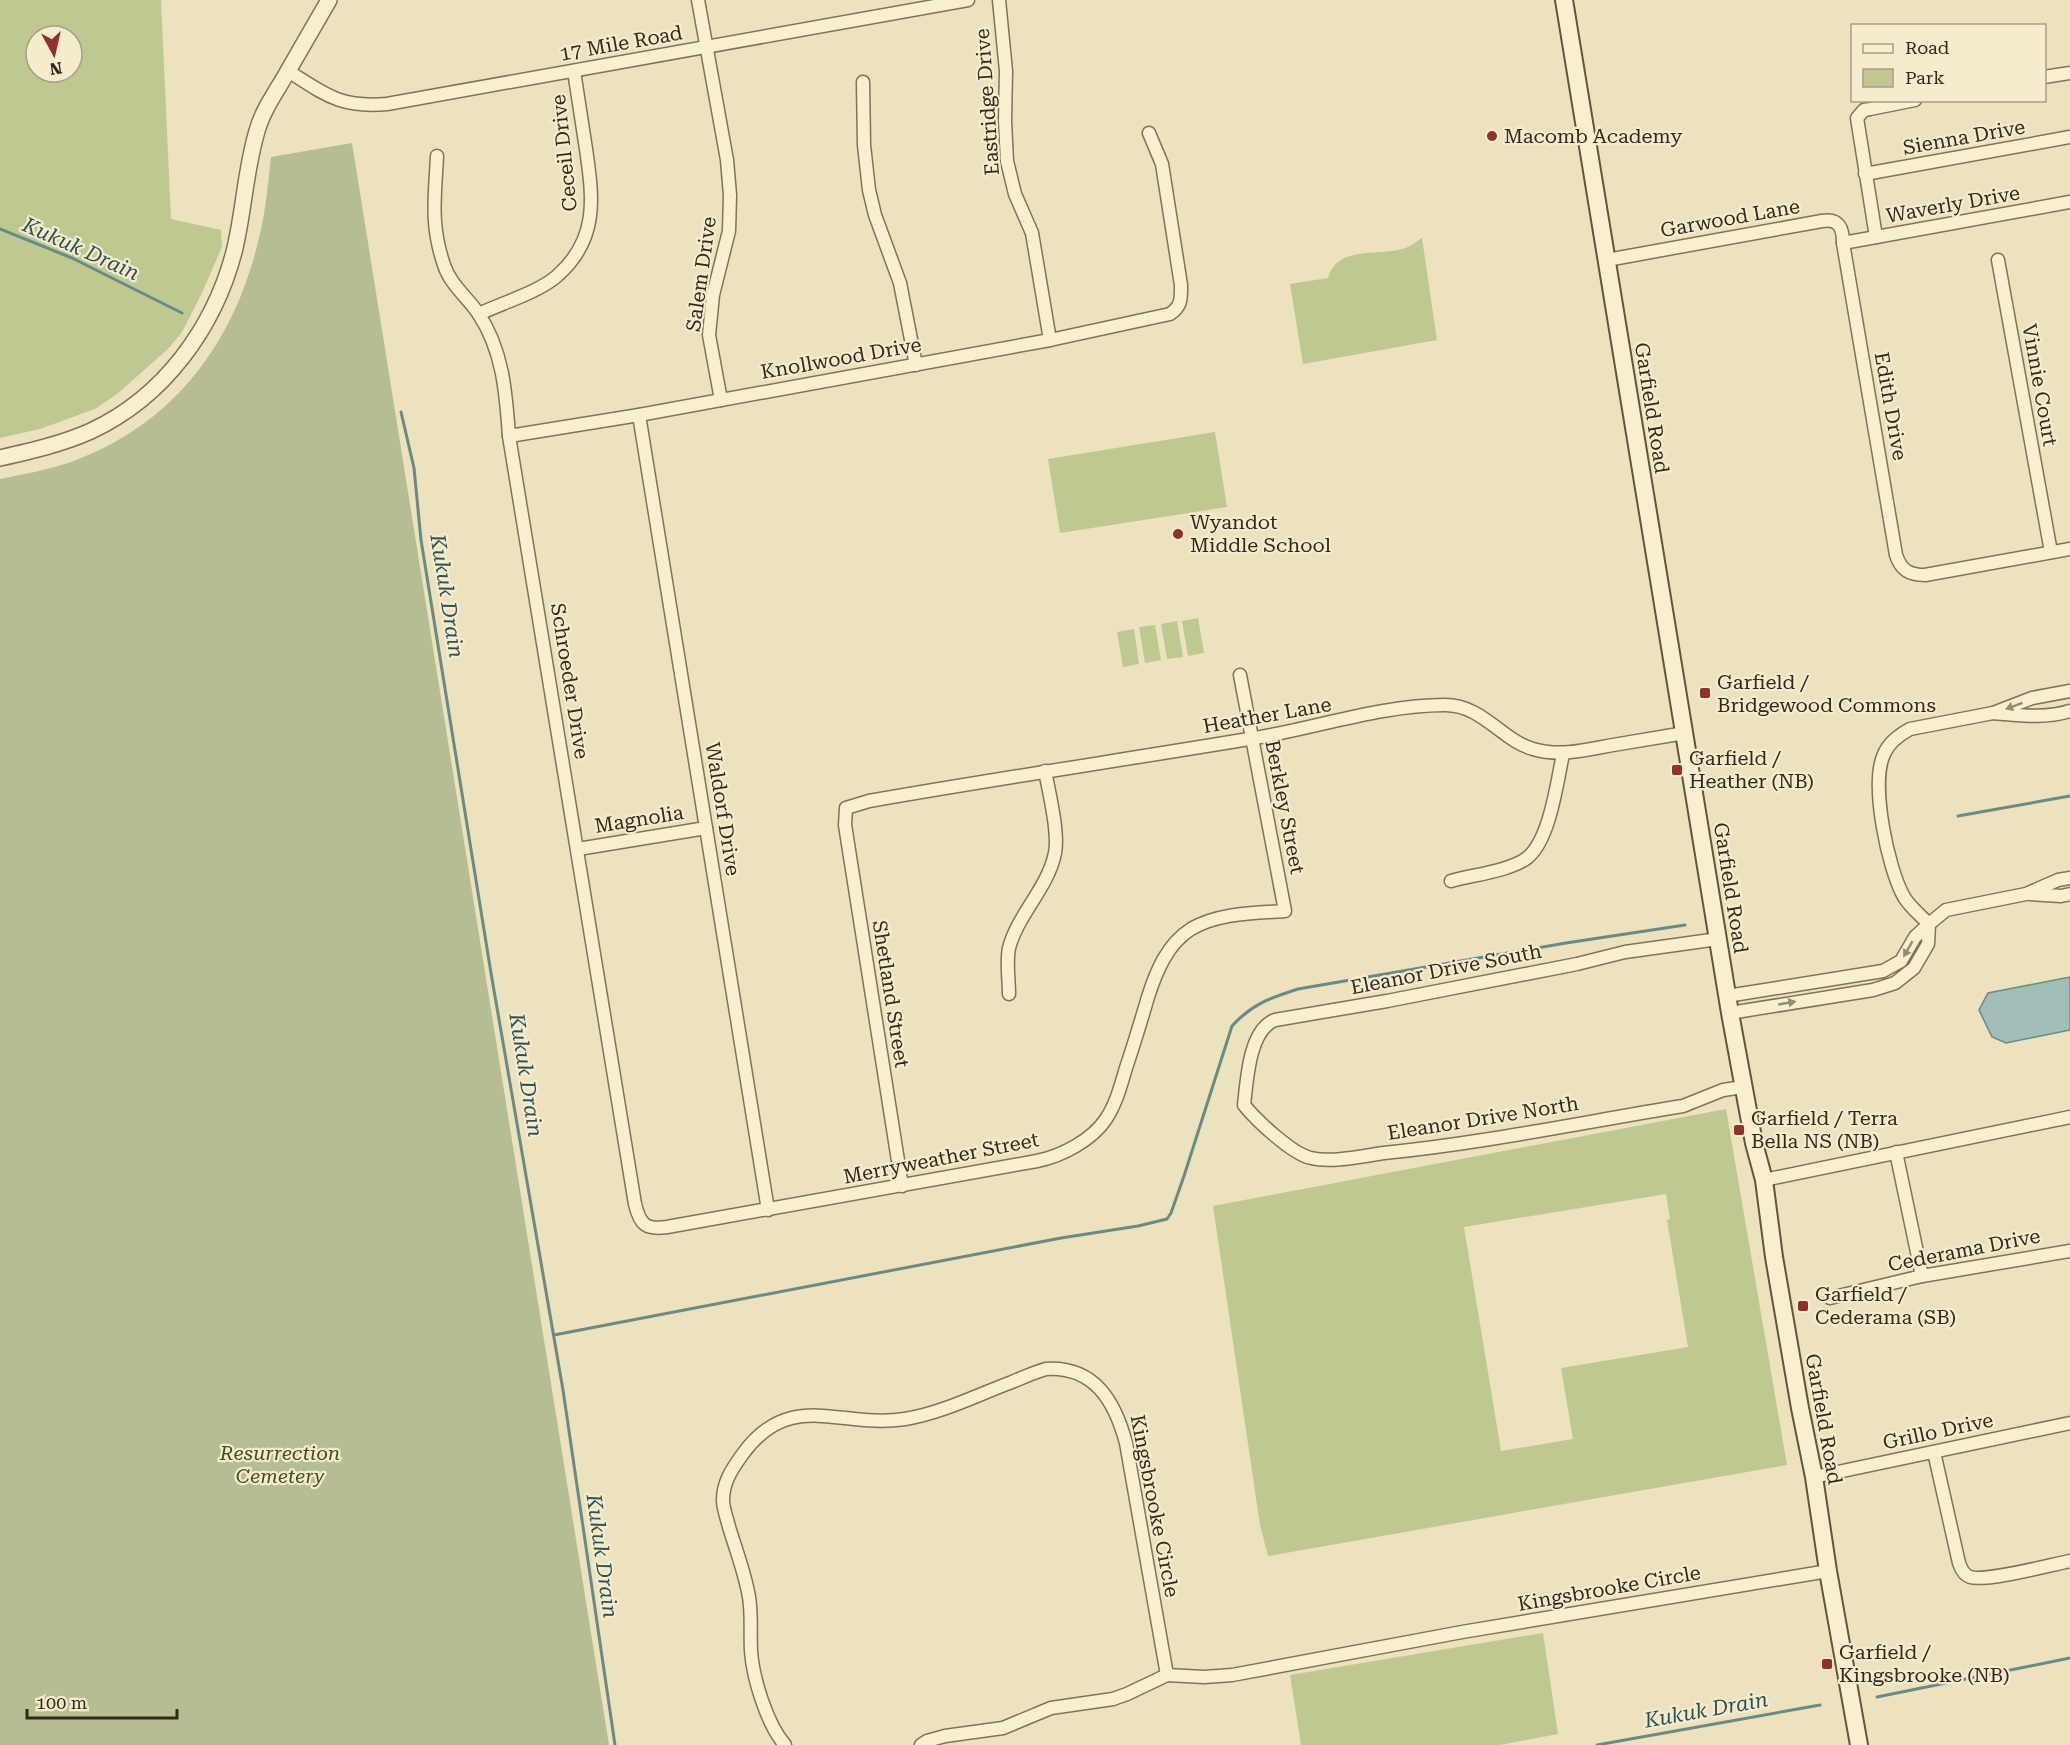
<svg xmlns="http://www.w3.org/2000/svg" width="2070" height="1745" viewBox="0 0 2070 1745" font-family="'Roboto Serif',serif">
  <rect width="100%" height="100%" fill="#ece2bd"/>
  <g fill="#bec992" fill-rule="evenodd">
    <path d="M0 0H161L171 219 221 230 222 247 201 295 182 332 168 349 117 394 95 409 40 429 0 438ZM36 36H72V72H36Z"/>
    <path d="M1422 238 1437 340 1303 364 1290 284 1328 278C1338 242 1385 259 1410 246 1414 244 1418 240 1422 238Z"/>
    <path d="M1215 432 1227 507 1060 533 1048 459Z"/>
    <path d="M1198 618 1204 653 1188 656 1182 621Z"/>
    <path d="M1177 621 1183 657 1167 659 1161 624Z"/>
    <path d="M1155 625 1161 660 1145 663 1139 627Z"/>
    <path d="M1134 629 1139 664 1123 667 1117 632Z"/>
    <path d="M1726 1109 1787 1465 1268 1556 1260 1525 1213 1206ZM1666 1194 1670 1219 1667 1220 1688 1347 1561 1368 1573 1439 1501 1451 1464 1227Z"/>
    <path d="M1543 1633 1558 1734 1500 1745H1301L1290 1675Z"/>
  </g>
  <path fill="#b5be92" d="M352 143 609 1745H0V479C24 474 48 470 71 462 176 424 236 340 260 234 266 209 268 183 271 157Z"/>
  <path fill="#a1beb8" stroke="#698b85" stroke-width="1.5" d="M2070 977V1030L2006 1043 1992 1037 1979 1010 1988 993Z"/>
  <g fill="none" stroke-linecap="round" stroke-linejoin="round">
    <g stroke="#698b85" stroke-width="3">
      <path d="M0 229 72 258 182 313"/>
      <path d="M401 412 414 468 421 540 491 973 563 1390 615 1745"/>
      <path d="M1958 816 2070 796"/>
      <path d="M554 1335 1061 1238 1138 1226 1167 1219 1171 1213 1184 1176 1232 1026C1252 1004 1270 998 1298 989L1566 943 1685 925"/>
      <path d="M1877 1697 2070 1658"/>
      <path d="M1597 1745 1820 1705"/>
    </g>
    <g stroke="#837257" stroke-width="15">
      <g id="minor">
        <path d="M698 0 727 160 730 195 729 231 713 295 709 335 721 400"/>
        <path d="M999 0 1006 71 1005 121 1007 161 1015 194 1032 233 1050 340"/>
        <path d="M288 71C326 95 340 108 387 104L968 0"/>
        <path d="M2044 77 2070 73"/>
        <path d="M863 82 864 145 869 190 875 215 900 283 916 365"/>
        <path d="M437 156C435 197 430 224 444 265 450 284 467 297 478 313 503 350 506 393 509 436L635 1204C640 1225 646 1230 667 1227L1037 1161C1062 1156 1092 1140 1106 1119 1116 1104 1121 1085 1126 1068 1134 1044 1141 1021 1148 997 1156 972 1167 944 1191 929 1218 913 1255 913 1285 911L1240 675"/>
        <path d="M1865 174 2070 137"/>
        <path d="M1876 237 1857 118 1864 110 1870 109 1915 100"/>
        <path d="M1843 243 2070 202"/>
        <path d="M1607 260 1822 221C1839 218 1843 228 1843 243L1896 555C1901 570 1909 575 1925 575L2070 549"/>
        <path d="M1998 260 2051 552"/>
        <path d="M479 314C502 303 539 292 557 276 599 239 593 198 586 149 582 123 578 97 574 71"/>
        <path d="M639 415 768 1210"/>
        <path d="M509 436 639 415 1050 340 1170 314C1182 306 1181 298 1181 285L1162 164 1149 133"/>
        <path d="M2070 691 2032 698 1993 713C2019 715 2045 719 2070 711"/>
        <path d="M1993 713 1910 729C1899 735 1889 742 1884 754 1870 784 1888 869 1904 897 1910 907 1921 916 1929 924L1946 910 2026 894 2058 880 2070 878"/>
        <path d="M578 849 706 828"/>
        <path d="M1451 881C1472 875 1510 871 1527 858 1550 840 1557 782 1563 754"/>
        <path d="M2030 894 2061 896 2070 894"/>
        <path d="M1718 939 1625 952 1577 964 1387 1001 1275 1020C1249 1030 1247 1080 1244 1105 1256 1120 1292 1154 1311 1158 1332 1163 1363 1156 1384 1153 1484 1143 1584 1122 1683 1106L1723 1090 1743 1087"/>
        <path d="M1009 994C1009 979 1006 963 1009 948 1018 914 1048 888 1055 853 1059 833 1049 792 1045 771"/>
        <path d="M1727 996 1883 971 1901 961 1915 937 1929 924 1928 944 1914 968 1895 983 1873 990 1730 1013"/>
        <path d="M1896 1152 1922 1276"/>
        <path d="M1764 1180 2070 1117"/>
        <path d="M902 1186 845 825 846 808 869 801C995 779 1122 760 1249 739 1313 729 1380 705 1445 705 1483 705 1501 740 1533 749 1560 757 1586 750 1613 745 1637 741 1661 737 1685 733"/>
        <path d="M1830 1298 1922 1276 2070 1251"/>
        <path d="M1934 1452 1959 1563C1961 1569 1964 1575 1970 1577 1986 1582 2050 1565 2070 1561"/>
        <path d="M1814 1477 2070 1423"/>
        <path d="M1167 1675 1204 1677 1232 1675 1462 1632 1828 1571"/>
        <path d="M785 1745C767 1724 753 1679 751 1651 750 1633 752 1615 749 1597 745 1573 736 1550 729 1527 727 1518 723 1509 723 1500 723 1482 732 1469 742 1455 790 1388 840 1429 905 1419 942 1413 977 1395 1012 1382 1024 1377 1035 1372 1046 1369 1095 1366 1115 1402 1126 1443L1167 1675"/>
        <path d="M921 1745 927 1741 945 1736 1003 1728 1051 1708 1113 1699 1127 1694 1167 1675"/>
      </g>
    </g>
    <g stroke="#837257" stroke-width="18">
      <path id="tertiary" d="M0 458C31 451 62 444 91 431 164 397 214 328 234 252 244 212 245 171 257 131 263 109 277 91 288 71 302 47 315 24 329 0"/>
    </g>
    <g stroke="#65533a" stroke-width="20">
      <path id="secondary" d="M1564 0 1730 1013 1754 1143 1764 1180 1774 1257 1800 1408 1814 1477 1828 1571 1859 1745"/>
    </g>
    <use href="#minor" stroke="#f7efd0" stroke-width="12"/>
    <use href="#tertiary" stroke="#f7efd0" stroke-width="15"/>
    <use href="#secondary" stroke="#f7efd0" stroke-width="16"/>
  </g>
  <defs><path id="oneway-solid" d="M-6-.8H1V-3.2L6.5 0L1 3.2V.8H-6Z" transform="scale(1.5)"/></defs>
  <g fill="#958c76">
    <use href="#oneway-solid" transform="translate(2014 706) rotate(159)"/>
    <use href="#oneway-solid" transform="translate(1908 949) rotate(120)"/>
    <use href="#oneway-solid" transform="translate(1787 1003) rotate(-10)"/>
  </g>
  <g fill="#913129" stroke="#f4eccd" stroke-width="2">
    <circle cx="1492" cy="136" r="6"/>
    <circle cx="1178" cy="534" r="6"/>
    <rect x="1699" y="687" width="12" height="12" rx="3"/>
    <rect x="1671" y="764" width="12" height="12" rx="3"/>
    <rect x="1733" y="1124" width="12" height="12" rx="3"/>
    <rect x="1797" y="1300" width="12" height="12" rx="3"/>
    <rect x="1821" y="1658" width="12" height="12" rx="3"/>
  </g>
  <g text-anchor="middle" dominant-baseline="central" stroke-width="4.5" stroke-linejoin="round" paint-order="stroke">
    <g font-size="20" fill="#33291b" stroke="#f4eccd">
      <text transform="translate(621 43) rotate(-10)">17 Mile Road</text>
      <text transform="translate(987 102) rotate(-94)">Eastridge Drive</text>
      <text transform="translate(1964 137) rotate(-10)">Sienna Drive</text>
      <text transform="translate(564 153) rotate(-96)">Ceceil Drive</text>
      <text transform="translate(1953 204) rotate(-10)">Waverly Drive</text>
      <text transform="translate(1730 218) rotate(-10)">Garwood Lane</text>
      <text transform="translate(701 274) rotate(-82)">Salem Drive</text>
      <text transform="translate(841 358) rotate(-10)">Knollwood Drive</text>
      <text transform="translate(2040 385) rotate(80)">Vinnie Court</text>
      <text transform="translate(1891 406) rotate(80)">Edith Drive</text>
      <text transform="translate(1652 408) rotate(81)">Garfield Road</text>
      <text transform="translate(570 681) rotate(81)">Schroeder Drive</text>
      <text transform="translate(1267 715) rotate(-10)">Heather Lane</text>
      <text transform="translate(1285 807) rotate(79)">Berkley Street</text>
      <text transform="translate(723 809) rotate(81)">Waldorf Drive</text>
      <text transform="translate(639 819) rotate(-9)">Magnolia</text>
      <text transform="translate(1731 888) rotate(81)">Garfield Road</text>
      <text transform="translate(1446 969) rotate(-11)">Eleanor Drive South</text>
      <text transform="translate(891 994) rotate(81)">Shetland Street</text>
      <text transform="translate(1483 1118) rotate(-9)">Eleanor Drive North</text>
      <text transform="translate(941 1158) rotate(-11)">Merryweather Street</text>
      <text transform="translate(1964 1250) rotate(-11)">Cederama Drive</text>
      <text transform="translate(1824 1419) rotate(80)">Garfield Road</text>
      <text transform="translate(1938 1431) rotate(-12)">Grillo Drive</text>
      <text transform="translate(1155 1506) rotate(79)">Kingsbrooke Circle</text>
      <text transform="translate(1609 1588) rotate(-10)">Kingsbrooke Circle</text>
    </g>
    <g font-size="20" fill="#33291b" stroke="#f4eccd" text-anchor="start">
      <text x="1504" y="136">Macomb Academy</text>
      <text x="1190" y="522">Wyandot<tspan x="1190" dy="23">Middle School</tspan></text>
      <text x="1717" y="682">Garfield /<tspan x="1717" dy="23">Bridgewood Commons</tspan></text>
      <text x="1689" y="758">Garfield /<tspan x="1689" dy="23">Heather (NB)</tspan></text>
      <text x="1751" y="1118">Garfield / Terra<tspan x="1751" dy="23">Bella NS (NB)</tspan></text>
      <text x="1815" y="1294">Garfield /<tspan x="1815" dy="23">Cederama (SB)</tspan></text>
      <text x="1839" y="1652">Garfield /<tspan x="1839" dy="23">Kingsbrooke (NB)</tspan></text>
    </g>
    <g font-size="20" font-style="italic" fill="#404f22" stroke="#f4eccd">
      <text x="280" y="1453">Resurrection<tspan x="280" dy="23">Cemetery</tspan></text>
    </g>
    <g font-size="21" font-style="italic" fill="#2b5253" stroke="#f4eccd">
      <text transform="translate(81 249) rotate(24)">Kukuk Drain</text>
      <text transform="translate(447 596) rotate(81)">Kukuk Drain</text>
      <text transform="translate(526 1075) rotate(81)">Kukuk Drain</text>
      <text transform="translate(602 1556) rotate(82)">Kukuk Drain</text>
      <text transform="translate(1706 1710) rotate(-10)">Kukuk Drain</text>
    </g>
  </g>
  <rect x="1851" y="24" width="195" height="78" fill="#f4eccd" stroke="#a79e86" stroke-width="1.5"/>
  <rect x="1863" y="44" width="30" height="9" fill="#f7efd0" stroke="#a79e86" stroke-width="1.5"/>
  <text x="1905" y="54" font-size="18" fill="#33291b">Road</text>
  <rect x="1863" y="69" width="30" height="18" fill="#bec992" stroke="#a79e86" stroke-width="1.5"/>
  <text x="1905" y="84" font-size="18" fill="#33291b">Park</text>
  <g transform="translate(54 54) rotate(172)"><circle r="28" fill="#f4eccd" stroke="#a79e86" stroke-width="1.5"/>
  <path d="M0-4.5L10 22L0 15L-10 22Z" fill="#913129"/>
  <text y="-9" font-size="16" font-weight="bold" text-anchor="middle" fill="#33291b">N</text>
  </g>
  <path d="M27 1709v9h150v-9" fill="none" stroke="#33291b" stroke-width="3"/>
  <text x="36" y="1709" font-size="18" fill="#33291b" stroke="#f4eccd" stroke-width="4.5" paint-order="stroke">100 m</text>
</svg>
